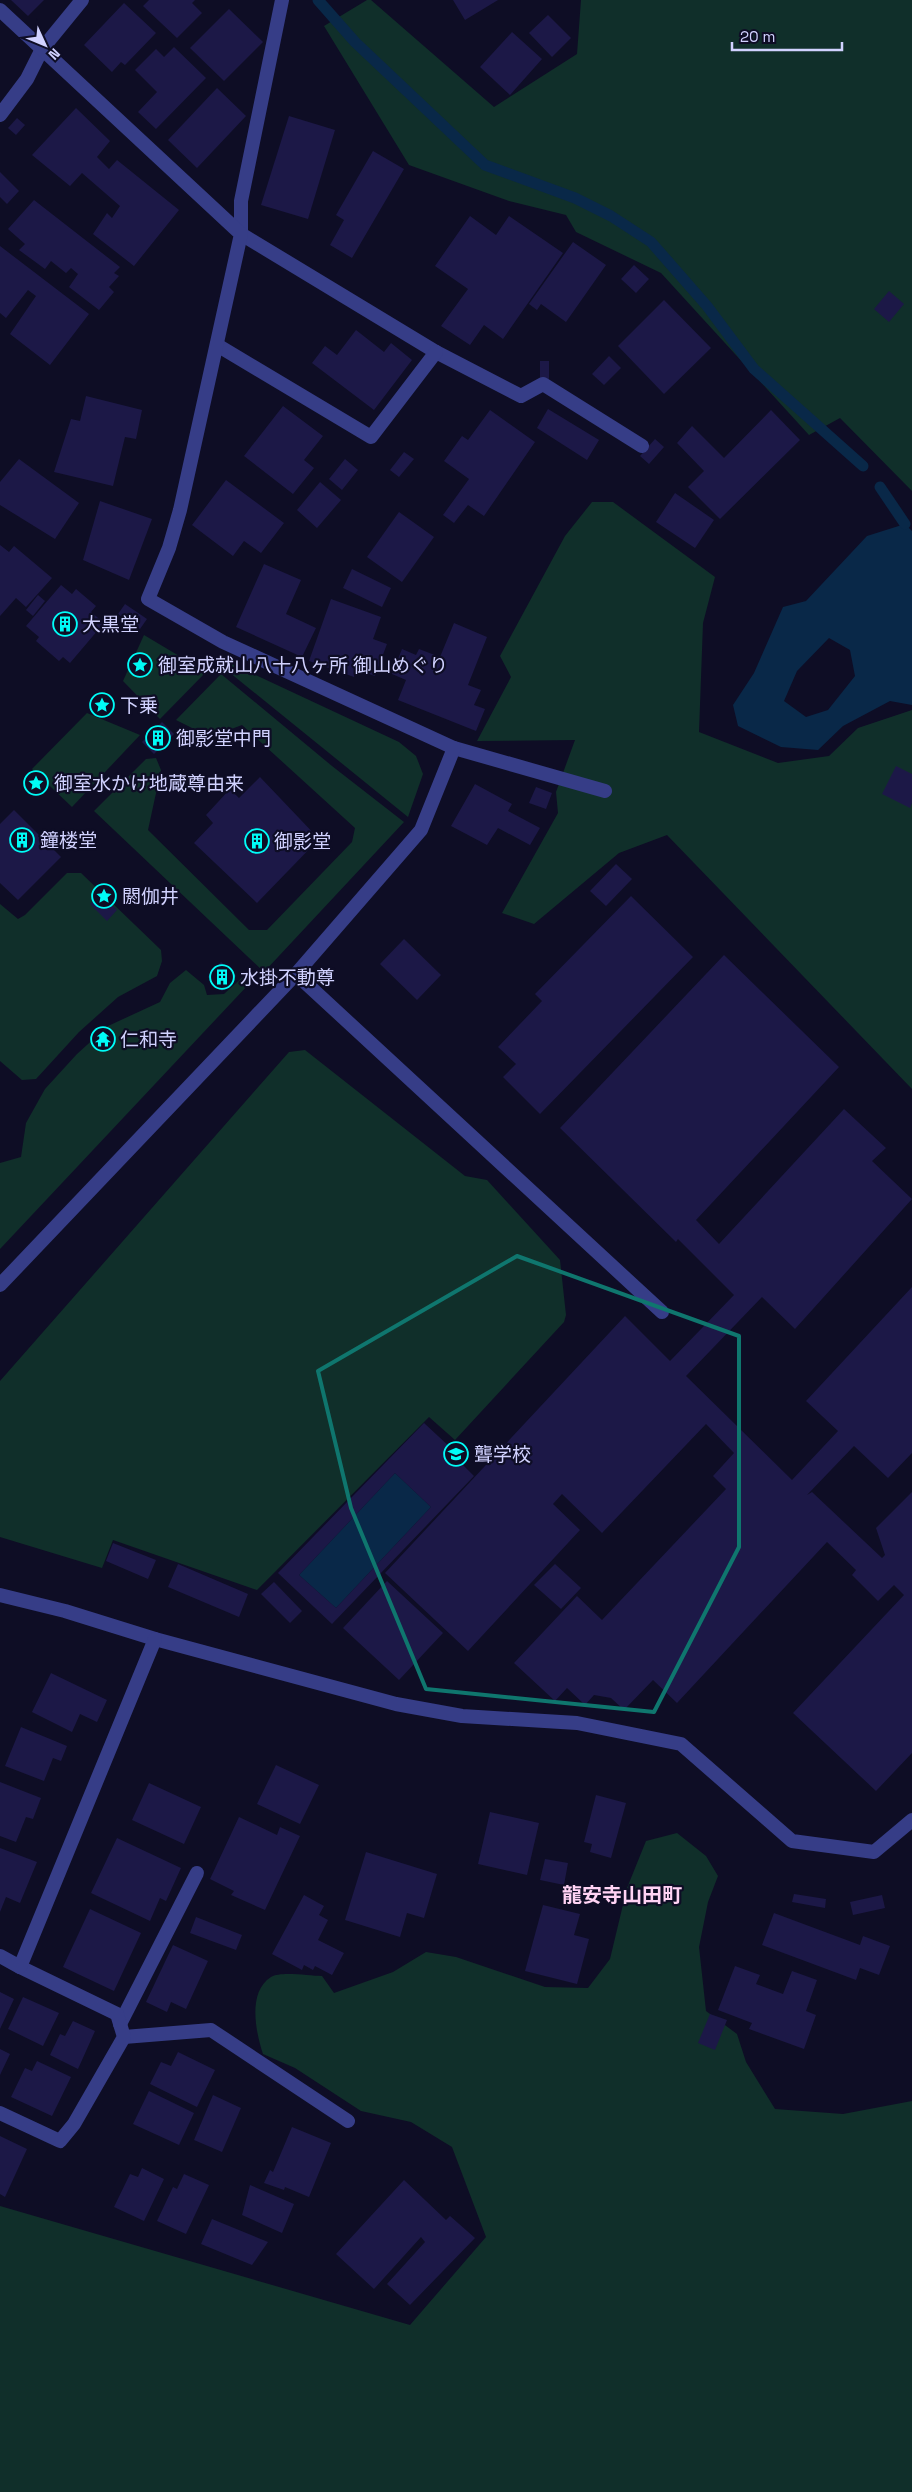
<svg xmlns="http://www.w3.org/2000/svg" width="912" height="2492" viewBox="0 0 912 2492" font-family="'Space Grotesk','Noto Sans JP',sans-serif">
  <rect width="100%" height="100%" fill="#0e0d25"/>
  <g fill="#102f2a">
    <path d="M367 0H371L494 107 577 54 581 0H912V491L840 418 809 435 661 273 576 232 566 215 509 201 409 165 324 26Z"/>
    <path d="M592 502H613L715 577 703 623 699 732 778 763 829 756 858 728 912 710V1089L667 835 619 853 534 924 502 913 558 813 556 792 575 740 477 741 511 677 500 656 565 536Z"/>
    <path d="M144 635 206 672 160 719 123 681Z"/>
    <path d="M228 662 399 742 416 756 423 774 408 817 224 668Z"/>
    <path d="M221 674 332 766 404 822 264 972 94 811 146 759 156 758 161 770 148 830 249 930H267L352 842 355 828 242 725 210 737 176 720Z"/>
    <path d="M87 713 140 735 72 807 32 769Z"/>
    <path d="M67 873H81L161 950 162 961 157 976 118 997 79 1032 36 1079 22 1080 0 1061V904L18 919 25 915Z"/>
    <path d="M186 970 204 985 207 995 224 994 246 974 248 985 0 1249V1163L21 1157 26 1123 45 1089 77 1054 108 1026 160 1002 170 983Z"/>
    <path d="M305 1050 465 1176 487 1180 560 1260 566 1315 564 1322 455 1440 429 1417 257 1590 113 1540 102 1568 0 1537V1381L289 1052Z"/>
    <path d="M677 1833 706 1856 718 1876 708 1902 699 1947 706 2011 737 2034 746 2062 775 2109 843 2114 912 2101V2492H0V2206L410 2325 486 2237 452 2147 411 2122 361 2111 295 2068 263 2054C256 2033 247 1992 271 1977 281 1971 309 1976 322 1976L334 1993 393 1972 426 1952 456 1957 545 1987 588 1988 610 1959 627 1888 646 1841Z"/>
  </g>
  <g fill="#092848" fill-rule="evenodd">
    <path d="M905 524 912 531V705L890 701 843 726 818 750 781 747 738 726 733 705 754 673 783 607 806 601 867 536ZM829 638 850 650 855 676 828 710 806 717 784 701 797 671Z"/>
    <path d="M395 1473 431 1507 336 1608 299 1575Z"/>
  </g>
  <g fill="none" stroke-linecap="round" stroke-linejoin="round">
    <g stroke="#092848" stroke-width="11">
      <path d="M318 0 355 42 485 165 575 198 611 216 651 242 707 306 754 369 863 466"/>
      <path d="M880 487 905 524"/>
    </g>
  </g>
  <g fill="#1c1847" fill-rule="evenodd">
    <path d="M11 0H44L28 16Z"/>
    <path d="M149 0H195L192 3 202 13 177 38 143 6Z"/>
    <path d="M453 0H498L465 20Z"/>
    <path d="M124 3 156 33 125 65 121 62 112 72 84 45Z"/>
    <path d="M229 9 263 42 224 81 190 48Z"/>
    <path d="M548 15 571 38 552 57 529 33Z"/>
    <path d="M512 32 542 59 510 95 480 67Z"/>
    <path d="M174 47 206 78 156 129 138 112 157 92 135 70 156 49 164 57Z"/>
    <path d="M217 88 246 116 197 168 168 140Z"/>
    <path d="M76 108 110 141 97 157 109 169 117 160 179 210 134 266 93 234 107 213 112 218 120 206 82 173 70 186 32 155Z"/>
    <path d="M289 116 335 130 308 219 261 205Z"/>
    <path d="M17 118 25 125 16 135 8 128Z"/>
    <path d="M373 151 404 169 352 258 330 245 344 220 336 215Z"/>
    <path d="M0 172 19 191 7 204 0 197Z"/>
    <path d="M34 200 120 267 114 273 119 276 109 287 114 292 99 310 69 287 78 274 71 268 66 273 51 261 45 269 19 250 25 244 8 229Z"/>
    <path d="M470 216 496 235 509 216 563 253 503 339 484 325 470 345 441 326 468 289 435 266Z"/>
    <path d="M573 242 606 265 566 322 541 304 537 310 529 304Z"/>
    <path d="M0 246 89 314 50 365 10 334 36 296 28 290 6 318 0 313Z"/>
    <path d="M634 265 649 279 636 293 621 279Z"/>
    <path d="M889 291 904 304 889 322 874 309Z"/>
    <path d="M664 300 711 348 664 394 618 346Z"/>
    <path d="M356 330 384 352 391 343 412 360 374 410 312 363 325 346 337 355Z"/>
    <path d="M609 356 621 368 604 385 592 374Z"/>
    <path d="M540 361H549V379L540 378Z"/>
    <path d="M86 396 142 410 136 439 125 437 113 486 54 472 71 419 80 421Z"/>
    <path d="M283 406 323 436 304 460 314 468 293 494 244 456Z"/>
    <path d="M548 409 599 440 587 460 537 428Z"/>
    <path d="M490 410 535 442 484 516 468 505 454 523 443 515 469 479 444 461 462 436 468 440Z"/>
    <path d="M771 410 800 440 720 519 688 487 704 471 677 443 692 426 724 458Z"/>
    <path d="M655 439 664 447 649 464 640 456Z"/>
    <path d="M404 452 414 459 399 477 390 470Z"/>
    <path d="M19 459 79 503 55 539 0 505V482Z"/>
    <path d="M345 459 358 470 342 490 329 479Z"/>
    <path d="M226 480 284 523 261 553 244 541 233 556 192 525Z"/>
    <path d="M320 482 341 500 317 528 297 510Z"/>
    <path d="M675 493 714 520 695 548 656 522Z"/>
    <path d="M100 501 152 519 129 580 83 560Z"/>
    <path d="M399 512 434 537 402 582 367 557Z"/>
    <path d="M0 545 9 552 14 546 52 578 26 607 16 598 0 616Z"/>
    <path d="M264 564 301 580 286 614 316 628 302 657 236 627Z"/>
    <path d="M352 569 391 588 382 607 343 588Z"/>
    <path d="M61 585 72 594 76 589 96 606 91 612 104 623 70 663 63 657 59 661 36 641 39 637 26 626Z"/>
    <path d="M38 595 45 601 33 616 26 610Z"/>
    <path d="M331 599 381 617 373 639 387 644 375 676 356 670 354 677 309 661Z"/>
    <path d="M125 604 147 619 140 629 118 614Z"/>
    <path d="M454 623 487 637 468 685 481 690 474 705 485 709 476 731 398 700 406 680 392 674 402 649 416 655 419 649 440 657Z"/>
    <path d="M162 722 174 734 154 754 142 742Z"/>
    <path d="M896 766 912 774V803L910 808 882 794Z"/>
    <path d="M260 777 319 839 257 903 194 843 213 823 206 815 230 789 239 798Z"/>
    <path d="M475 784 512 804 508 811 540 828 530 845 498 828 487 845 451 826Z"/>
    <path d="M536 787 552 793 546 809 529 803Z"/>
    <path d="M14 810 61 857 18 900 0 883V824Z"/>
    <path d="M616 864 632 879 606 906 590 891Z"/>
    <path d="M100 894 117 910 107 921 90 904Z"/>
    <path d="M631 896 693 957 540 1114 503 1077 516 1064 498 1047 542 1001 535 994Z"/>
    <path d="M404 939 441 975 417 1000 380 964Z"/>
    <path d="M724 955 839 1067 696 1220 719 1244 844 1109 886 1148 872 1161 912 1199 795 1329 762 1297 686 1376 792 1480 838 1431 806 1401 912 1287V1453L888 1478 854 1446 807 1495 812 1492 882 1558 885 1555 876 1528 912 1492V1753L876 1791 793 1713 904 1595 894 1585 878 1601 852 1575 856 1570 827 1542 677 1703 653 1680 624 1710 611 1698 594 1695 585 1705 567 1688 555 1701 514 1663 577 1596 602 1620 726 1489 713 1476 734 1453 706 1424 602 1533 562 1494 553 1504 580 1530 468 1651 385 1573 625 1316 670 1361 734 1295 678 1239 676 1242 560 1128Z"/>
    <path d="M221 962 236 976 222 991 208 977Z"/>
    <path d="M424 1423 466 1462 463 1465 474 1476 332 1624 278 1573ZM395 1473 431 1507 336 1608 299 1575Z"/>
    <path d="M113 1543 156 1560 148 1579 106 1561Z"/>
    <path d="M178 1564 248 1594 239 1617 168 1587Z"/>
    <path d="M555 1564 581 1588 561 1609 534 1585Z"/>
    <path d="M387 1581 443 1633 399 1680 343 1628Z"/>
    <path d="M274 1582 302 1611 290 1623 261 1594Z"/>
    <path d="M51 1673 107 1700 97 1722 80 1714 72 1732 32 1712Z"/>
    <path d="M21 1727 67 1746 61 1761 53 1758 44 1781 5 1766Z"/>
    <path d="M276 1765 319 1785 300 1824 257 1804Z"/>
    <path d="M0 1782 41 1798 33 1819 26 1817 16 1842 0 1836Z"/>
    <path d="M149 1783 201 1807 184 1844 132 1820Z"/>
    <path d="M596 1795 626 1803 611 1858 590 1852 592 1844 584 1842Z"/>
    <path d="M490 1812 539 1823 527 1875 478 1864Z"/>
    <path d="M239 1817 277 1835 280 1827 300 1836 265 1910 231 1895 234 1891 210 1879Z"/>
    <path d="M117 1838 181 1868 166 1901 160 1898 150 1921 91 1893Z"/>
    <path d="M0 1848 37 1862 20 1903 6 1897 0 1912Z"/>
    <path d="M366 1852 437 1874 424 1918 407 1913 400 1937 345 1920Z"/>
    <path d="M545 1859 568 1863 564 1885 540 1880Z"/>
    <path d="M794 1894 826 1899 825 1908 792 1902Z"/>
    <path d="M304 1895 324 1906 319 1915 328 1920 318 1940 344 1953 332 1975 315 1966 313 1970 304 1965 302 1970 272 1954Z"/>
    <path d="M882 1895 885 1908 853 1915 850 1902Z"/>
    <path d="M543 1905 580 1914 574 1935 589 1939 577 1984 525 1971Z"/>
    <path d="M90 1909 141 1933 114 1991 63 1967Z"/>
    <path d="M774 1913 860 1945 863 1936 890 1946 879 1975 860 1968 856 1980 762 1945Z"/>
    <path d="M196 1917 242 1935 236 1950 190 1933Z"/>
    <path d="M173 1945 208 1961 186 2009 171 2002 167 2012 146 2002Z"/>
    <path d="M735 1966 760 1975 756 1984 783 1994 792 1971 817 1980 806 2011 816 2015 804 2049 749 2029 752 2023 718 2010Z"/>
    <path d="M0 1992 14 1999 0 2029Z"/>
    <path d="M23 1997 59 2013 43 2046 8 2029Z"/>
    <path d="M710 2014 727 2020 715 2050 698 2043Z"/>
    <path d="M73 2021 95 2031 78 2069 50 2055 60 2034 65 2036Z"/>
    <path d="M0 2049 10 2054 0 2075Z"/>
    <path d="M178 2052 215 2070 197 2107 150 2084 161 2062 171 2066Z"/>
    <path d="M37 2061 71 2077 52 2116 11 2097 25 2068 32 2071Z"/>
    <path d="M149 2091 194 2113 179 2145 133 2124Z"/>
    <path d="M213 2095 241 2108 222 2152 194 2140Z"/>
    <path d="M292 2127 331 2143 309 2197 285 2187 284 2190 264 2183 270 2170 273 2172Z"/>
    <path d="M0 2136 27 2149 5 2197 0 2194Z"/>
    <path d="M142 2168 164 2179 144 2221 114 2207 130 2174 138 2177Z"/>
    <path d="M184 2174 209 2185 186 2234 157 2221 173 2187 177 2189Z"/>
    <path d="M404 2180 446 2220 450 2216 475 2238 410 2305 387 2284 425 2242 421 2237 374 2289 336 2254Z"/>
    <path d="M250 2185 294 2204 282 2233 242 2215Z"/>
    <path d="M212 2219 268 2242 252 2265 201 2244Z"/>
  </g>
  <g fill="none" stroke-linecap="round" stroke-linejoin="round">
    <g stroke="#363d87" stroke-width="14">
      <path d="M282 0 241 201V234L436 352 521 396 543 384 642 446"/>
      <path d="M0 115 27 79 42 49 82 0"/>
      <path d="M217 345 371 437 436 352"/>
      <path d="M454 748 605 791"/>
      <path d="M296 974 662 1312"/>
      <path d="M120 2024 197 1873"/>
      <path d="M124 2037 211 2030 348 2121"/>
      <path d="M0 2113 60 2141 74 2124 124 2037 117 2014 20 1967"/>
    </g>
    <g stroke="#363d87" stroke-width="14">
      <path d="M0 10 241 234 180 510 169 548 148 599 223 642 454 748 421 830 296 974 0 1285"/>
      <path d="M0 1595 65 1611 155 1639 396 1704 462 1716 577 1723 681 1744 792 1841 874 1852 912 1820"/>
      <path d="M0 1956 20 1967 155 1639"/>
    </g>
  </g>
  <path fill="none" stroke="#0f766e" stroke-width="4" stroke-linejoin="round" d="M517 1256 739 1336V1547L654 1712 426 1689 351 1508 318 1371Z"/>
  <defs>
    <g id="building-ring" transform="scale(1.25)"><circle r="9.5" fill="#0e0d25" stroke="#00fcf7" stroke-width="1.5"/><path d="M-4-6H4V6H1V3H-1V6H-4ZM-2.5-4.3h1.7v1.8h-1.7ZM.8-4.3h1.7v1.8H.8ZM-2.5-1h1.7V.8h-1.7ZM.8-1h1.7V.8H.8Z" fill="#00fcf7"/></g>
    <g id="sight-ring" transform="scale(1.25)"><circle r="9.5" fill="#0e0d25" stroke="#00fcf7" stroke-width="1.5"/><path d="M0-6L1.8-2.2L6-1.7L2.9 1.2L3.7 5.4L0 3.3L-3.7 5.4L-2.9 1.2L-6-1.7L-1.8-2.2Z" fill="#00fcf7"/></g>
    <g id="temple-ring" transform="scale(1.25)"><circle r="9.5" fill="#0e0d25" stroke="#00fcf7" stroke-width="1.5"/><path d="M0-6L5-2H3V0L6.5 2.5H4V6H1.5V3h-3V6H-4V2.5H-6.5L-3 0V-2H-5Z" fill="#00fcf7"/></g>
    <g id="school-ring" transform="scale(1.25)"><circle r="9.5" fill="#0e0d25" stroke="#00fcf7" stroke-width="1.5"/><path d="M0-5L7-2L0 1L-7-2ZM-4 1L0 2.5L4 1V4Q0 6-4 4Z" fill="#00fcf7"/></g>
  </defs>
  <g fill-rule="evenodd">
    <use href="#building-ring" x="65" y="624"/>
    <use href="#sight-ring" x="140" y="665"/>
    <use href="#sight-ring" x="102" y="705"/>
    <use href="#building-ring" x="158" y="738"/>
    <use href="#sight-ring" x="36" y="783"/>
    <use href="#building-ring" x="22" y="840"/>
    <use href="#building-ring" x="257" y="841"/>
    <use href="#sight-ring" x="104" y="896"/>
    <use href="#building-ring" x="222" y="977"/>
    <use href="#temple-ring" x="103" y="1039"/>
    <use href="#school-ring" x="456" y="1454"/>
  </g>
  <g text-anchor="middle" dominant-baseline="central" stroke-width="4.5" stroke-linejoin="round" paint-order="stroke">
    <g font-size="19" fill="#d1d2ff" stroke="#0e0d25" text-anchor="start">
      <text x="82" y="624">大黒堂</text>
      <text x="158" y="665">御室成就山八十八ヶ所 御山めぐり</text>
      <text x="120" y="705">下乗</text>
      <text x="176" y="738">御影堂中門</text>
      <text x="54" y="783">御室水かけ地蔵尊由来</text>
      <text x="40" y="840">鐘楼堂</text>
      <text x="274" y="841">御影堂</text>
      <text x="122" y="896">閼伽井</text>
      <text x="240" y="977">水掛不動尊</text>
      <text x="120" y="1039">仁和寺</text>
      <text x="474" y="1454">聾学校</text>
    </g>
    <g font-size="20" font-weight="bold" fill="#ffd3f4" stroke="#0e0d25">
      <text x="622" y="1895">龍安寺山田町</text>
    </g>
  </g>
  <g transform="translate(45 45) rotate(134)" stroke="#0e0d25" stroke-width="4" paint-order="stroke">
  <path d="M0-4L9 19L0 12L-9 19Z" fill="#d1d2ff"/>
  <text y="-8" font-size="14" font-weight="bold" text-anchor="middle" fill="#d1d2ff">N</text>
  </g>
  <path d="M732 42v8h110v-8" fill="none" stroke="#d1d2ff" stroke-width="2.5"/>
  <text x="740" y="42" font-size="15" fill="#d1d2ff" stroke="#0e0d25" stroke-width="4" paint-order="stroke">20 m</text>
</svg>
